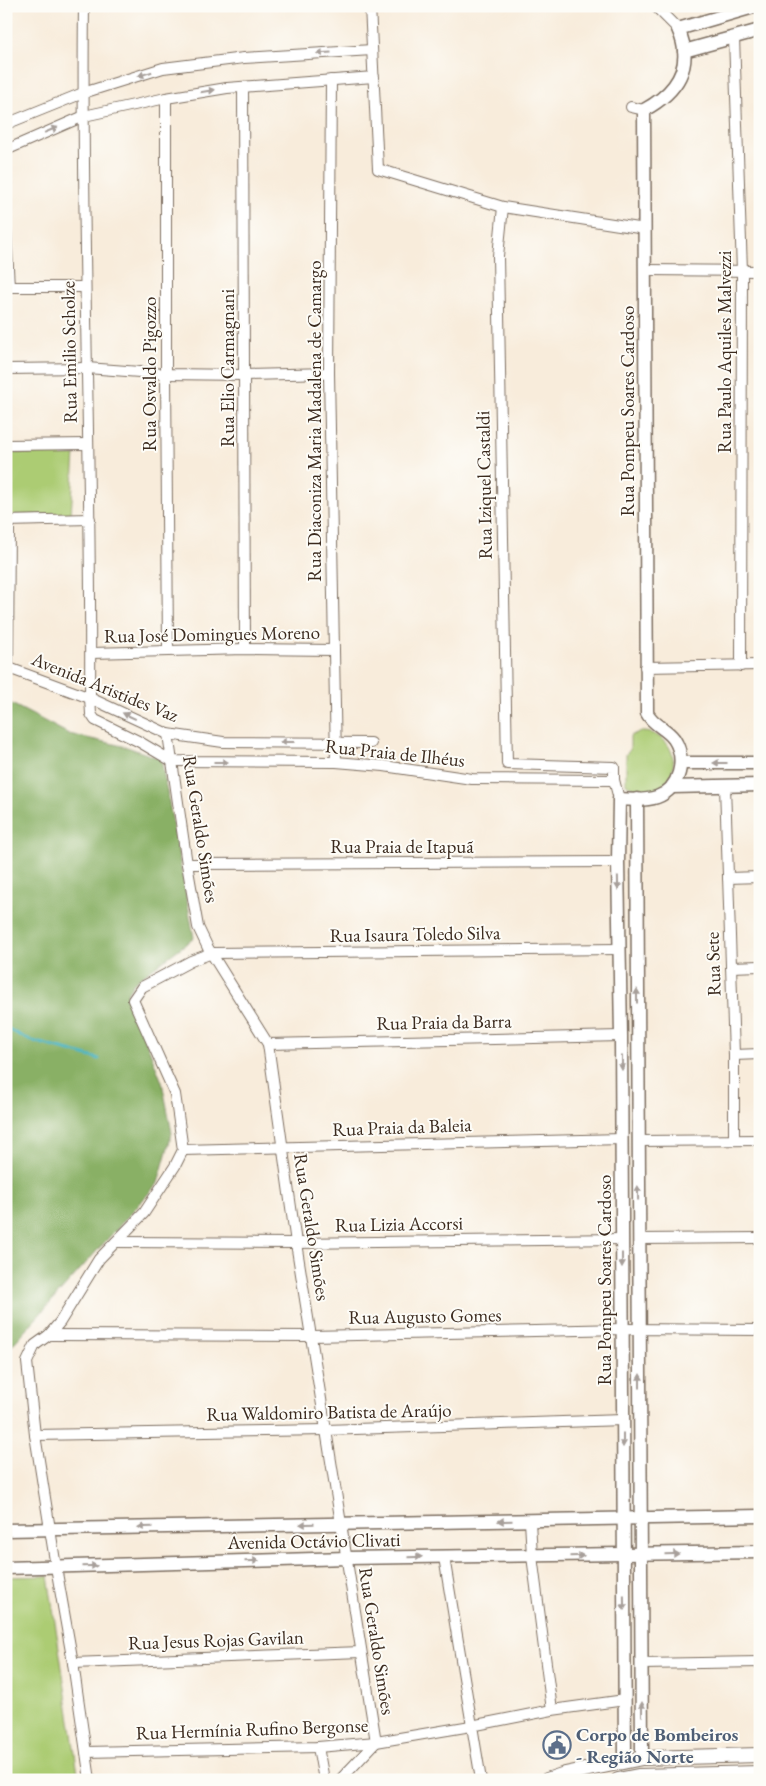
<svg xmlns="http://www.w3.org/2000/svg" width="766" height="1786" viewBox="0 0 766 1786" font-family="'EB Garamond',serif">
  <rect width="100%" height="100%" fill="#fdfcf7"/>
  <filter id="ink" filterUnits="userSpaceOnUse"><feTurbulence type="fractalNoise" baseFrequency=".02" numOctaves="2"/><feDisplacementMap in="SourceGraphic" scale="10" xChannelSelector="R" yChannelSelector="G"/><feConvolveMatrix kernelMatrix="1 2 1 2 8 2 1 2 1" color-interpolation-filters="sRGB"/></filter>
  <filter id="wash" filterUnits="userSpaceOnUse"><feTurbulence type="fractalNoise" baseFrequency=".0096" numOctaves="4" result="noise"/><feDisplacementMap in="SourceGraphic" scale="20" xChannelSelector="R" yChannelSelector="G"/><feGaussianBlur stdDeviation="1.12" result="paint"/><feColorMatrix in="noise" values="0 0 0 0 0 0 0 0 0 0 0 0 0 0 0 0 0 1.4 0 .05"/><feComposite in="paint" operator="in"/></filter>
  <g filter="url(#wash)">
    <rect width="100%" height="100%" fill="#f8ecdb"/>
    <g fill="#accc73" stroke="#747b48">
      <path d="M6 453H75L71 515H6Z"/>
      <path d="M639 732C679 730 685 782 652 790 643 793 634 788 626 784V754L630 750V736Z"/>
      <path d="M48 1576 79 1780H6V1577Z"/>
    </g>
    <path fill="#89b065" stroke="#626d42" d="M6 701 69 734 127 747 161 759 194 938 134 982 127 993 162 1082 172 1133 158 1183 6 1352Z"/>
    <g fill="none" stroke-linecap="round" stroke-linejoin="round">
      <path stroke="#46b4c1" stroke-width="3" d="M6 1028 29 1040 99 1059"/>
    </g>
  </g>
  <g filter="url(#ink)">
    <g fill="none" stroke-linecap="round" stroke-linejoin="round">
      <g stroke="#7d6e60" stroke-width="12">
        <g id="minor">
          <path d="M84 6C81 237 92 467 90 698L91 714 95 720 138 741 172 761 336 762 384 766 472 779 614 780"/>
          <path d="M370 6 378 169 503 207 645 229"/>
          <path d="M655 6 678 29"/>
          <path d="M734 37 742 271 741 666"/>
          <path d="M331 80 329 373 336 762"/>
          <path d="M243 87 245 649"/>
          <path d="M166 98V374L168 650"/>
          <path d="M631 107 644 110"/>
          <path d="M6 124 83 93 163 68 244 58 372 50"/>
          <path d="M6 150 84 116 166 98 227 88 374 77"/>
          <path d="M503 207 498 256 507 764 614 767V780L619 799"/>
          <path d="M6 229 9 287"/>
          <path d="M646 270 760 271"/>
          <path d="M6 287H85"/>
          <path d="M6 369 87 368 166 374 244 375 329 373"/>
          <path d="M6 445 88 444"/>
          <path d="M6 521 90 519"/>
          <path d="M91 653 245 649 334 650"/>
          <path d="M6 667 90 698 168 734 223 742 371 743"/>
          <path d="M645 667 760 665"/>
          <path d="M8 668 9 521"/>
          <path d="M168 734 187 864 198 927 208 948 268 1044 296 1243 376 1742 340 1780"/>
          <path d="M725 786 734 1055V1140"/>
          <path d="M187 864 618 862"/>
          <path d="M728 878 760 877"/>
          <path d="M731 967 760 966"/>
          <path d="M268 1044 621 1036"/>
          <path d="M734 1055 760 1054"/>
          <path d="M638 1141 760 1140"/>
          <path d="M183 1150 622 1139"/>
          <path d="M639 1239 760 1238"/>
          <path d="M116 1242 296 1243 622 1239"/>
          <path d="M49 1335 311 1336 622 1329 760 1330"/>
          <path d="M35 1435 326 1430 623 1420"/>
          <path d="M530 1521 532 1556 552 1710"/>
          <path d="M444 1557 481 1780"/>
          <path d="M73 1663 361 1652"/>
          <path d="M642 1664 760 1662"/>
          <path d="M318 1747 324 1780"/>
          <path d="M86 1752 318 1747 376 1742 471 1726 552 1710 625 1700"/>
          <path d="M90 1780 73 1663 56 1567 35 1435 27 1362 35 1345 49 1335 60 1322 99 1259 144 1213 175 1166 183 1150 175 1094 133 1000 142 987 191 961 212 953 619 949"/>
        </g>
      </g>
      <g stroke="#7d6e60" stroke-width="15">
        <g id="tertiary">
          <path d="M684 51 760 30"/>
          <path d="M681 763H760"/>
          <path d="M672 787 760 785"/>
          <path d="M637 799 642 1758"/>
          <path d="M6 1530 760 1516"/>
          <path d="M6 1568 346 1558 760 1552"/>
          <path d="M625 1761 621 1036 618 862 619 799C631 800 646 801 657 797 680 789 687 759 674 739 666 728 653 725 647 713L644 110C677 92 695 66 678 29L757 6"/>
        </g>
      </g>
      <g stroke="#7d6e60" stroke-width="16">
        <g id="secondary">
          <path d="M547 1780 565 1774 642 1758 760 1755"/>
          <path d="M618 1780 638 1776 760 1773"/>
        </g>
      </g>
      <use href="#minor" stroke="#fff" stroke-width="10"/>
      <use href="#tertiary" stroke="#fff" stroke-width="12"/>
      <use href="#secondary" stroke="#fff" stroke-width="14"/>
    </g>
    <defs><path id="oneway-solid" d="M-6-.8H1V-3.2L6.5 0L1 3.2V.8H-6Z" transform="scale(1.25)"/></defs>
    <g fill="#a79f9a">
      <use href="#oneway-solid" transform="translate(324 53) rotate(176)"/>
      <use href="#oneway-solid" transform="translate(145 74) rotate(163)"/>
      <use href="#oneway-solid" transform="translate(208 91) rotate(-9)"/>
      <use href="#oneway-solid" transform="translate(51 130) rotate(-23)"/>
      <use href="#oneway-solid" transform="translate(129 716) rotate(-155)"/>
      <use href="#oneway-solid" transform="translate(287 742) rotate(-180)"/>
      <use href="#oneway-solid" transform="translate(221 762)"/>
      <use href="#oneway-solid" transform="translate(720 763) rotate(180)"/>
      <use href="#oneway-solid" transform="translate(618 883) rotate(89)"/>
      <use href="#oneway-solid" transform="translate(637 996) rotate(-90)"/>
      <use href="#oneway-solid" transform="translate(622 1063) rotate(90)"/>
      <use href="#oneway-solid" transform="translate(638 1193) rotate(-91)"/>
      <use href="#oneway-solid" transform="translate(622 1260) rotate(90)"/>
      <use href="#oneway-solid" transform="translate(640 1381) rotate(-90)"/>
      <use href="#oneway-solid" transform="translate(623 1440) rotate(90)"/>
      <use href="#oneway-solid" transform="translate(505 1521) rotate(179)"/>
      <use href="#oneway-solid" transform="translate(307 1524) rotate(179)"/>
      <use href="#oneway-solid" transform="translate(145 1527) rotate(179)"/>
      <use href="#oneway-solid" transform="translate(672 1554) rotate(-1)"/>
      <use href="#oneway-solid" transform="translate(577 1556) rotate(-1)"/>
      <use href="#oneway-solid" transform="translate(415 1557) rotate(-1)"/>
      <use href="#oneway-solid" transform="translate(252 1561) rotate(-2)"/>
      <use href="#oneway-solid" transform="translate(90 1566) rotate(-2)"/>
      <use href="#oneway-solid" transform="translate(624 1603) rotate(89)"/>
      <use href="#oneway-solid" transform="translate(642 1709) rotate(-90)"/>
    </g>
  </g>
  <defs>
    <g id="civic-ring" transform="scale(1.4375)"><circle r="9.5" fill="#fdfcf7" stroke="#5c6f8a" stroke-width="1.5"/><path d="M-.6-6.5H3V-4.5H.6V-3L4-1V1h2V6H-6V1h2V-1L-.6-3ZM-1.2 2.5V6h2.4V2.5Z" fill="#5c6f8a"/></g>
  </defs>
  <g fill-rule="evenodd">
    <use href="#civic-ring" x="557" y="1745"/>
  </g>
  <g text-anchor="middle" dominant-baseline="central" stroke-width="4" stroke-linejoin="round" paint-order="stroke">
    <g font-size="19" fill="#3b2a1e" stroke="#fdfcf7">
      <text transform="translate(69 352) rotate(-91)">Rua Emilio Scholze</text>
      <text transform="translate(724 352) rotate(-90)">Rua Paulo Aquiles Malvezzi</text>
      <text transform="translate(227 368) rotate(-90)">Rua Elio Carmagnani</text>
      <text transform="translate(149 374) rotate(-90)">Rua Osvaldo Pigozzo</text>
      <text transform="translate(627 411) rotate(-90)">Rua Pompeu Soares Cardoso</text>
      <text transform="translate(314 421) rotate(-90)">Rua Diaconiza Maria Madalena de Camargo</text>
      <text transform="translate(484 485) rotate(-91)">Rua Iziquel Castaldi</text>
      <text transform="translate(212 634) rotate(-1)">Rua José Domingues Moreno</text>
      <text transform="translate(105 687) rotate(22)">Avenida Aristides Vaz</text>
      <text transform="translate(395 753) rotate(6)">Rua Praia de Ilhéus</text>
      <text transform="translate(201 829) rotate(81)">Rua Geraldo Simões</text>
      <text x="402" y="846">Rua Praia de Itapuã</text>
      <text transform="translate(415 934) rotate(-1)">Rua Isaura Toledo Silva</text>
      <text transform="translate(713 964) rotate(-92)">Rua Sete</text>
      <text transform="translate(444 1022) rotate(-1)">Rua Praia da Barra</text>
      <text transform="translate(402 1127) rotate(-2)">Rua Praia da Baleia</text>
      <text transform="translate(399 1224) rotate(-1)">Rua Lizia Accorsi</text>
      <text transform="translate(312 1227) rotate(81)">Rua Geraldo Simões</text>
      <text transform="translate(604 1280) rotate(-90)">Rua Pompeu Soares Cardoso</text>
      <text transform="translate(425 1316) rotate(-1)">Rua Augusto Gomes</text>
      <text transform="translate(329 1412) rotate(-1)">Rua Waldomiro Batista de Araújo</text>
      <text transform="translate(314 1541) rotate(-1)">Avenida Octávio Clivati</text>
      <text transform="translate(216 1640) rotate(-2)">Rua Jesus Rojas Gavilan</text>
      <text transform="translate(377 1641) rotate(81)">Rua Geraldo Simões</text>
      <text transform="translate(252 1729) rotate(-2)">Rua Hermínia Rufino Bergonse</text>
    </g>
    <g font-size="19" font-weight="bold" fill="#4e5e75" stroke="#fdfcf7" text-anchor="start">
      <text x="576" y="1734">Corpo de Bombeiros<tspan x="576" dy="22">- Região Norte</tspan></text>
    </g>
  </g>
  <rect width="766" height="1786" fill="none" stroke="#fdfcf7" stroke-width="25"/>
</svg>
